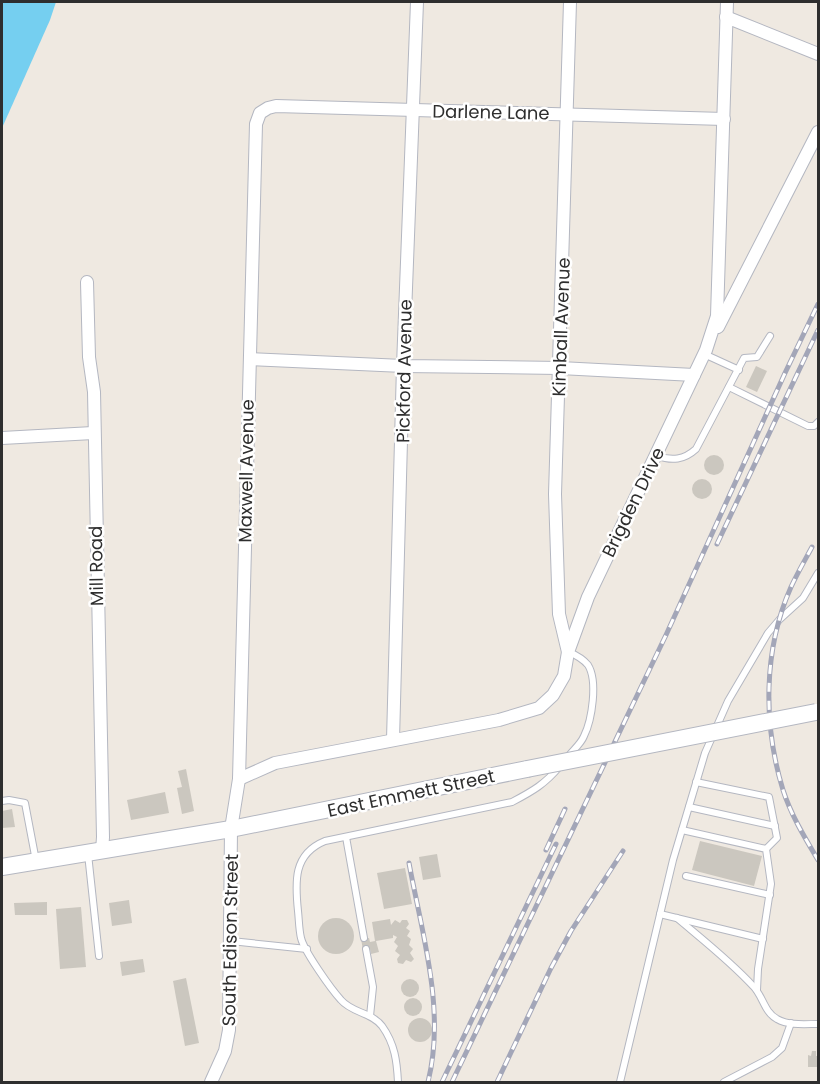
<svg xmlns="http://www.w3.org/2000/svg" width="820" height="1084" viewBox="0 0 820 1084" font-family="Poppins,sans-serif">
  <rect width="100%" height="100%" fill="#efe9e1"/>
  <path fill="#75cff0" d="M2 2H56L50 20 2 128Z"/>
  <g fill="#cbc7bf">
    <path d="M756 366 767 371 757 392 746 387Z"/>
    <circle cx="714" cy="465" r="10"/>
    <circle cx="702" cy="489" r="10"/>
    <path d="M186 769 194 811 182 814 177 788 182 787 178 771Z"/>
    <path d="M165 792 169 813 131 820 127 800Z"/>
    <path d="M12 809 15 827 2 828V811Z"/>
    <path d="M700 841 762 856 754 886 692 870Z"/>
    <path d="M437 854 441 877 423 880 419 857Z"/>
    <path d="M405 868 412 904 384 909 377 873Z"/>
    <path d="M129 900 132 923 112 926 109 903Z"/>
    <path d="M47 902V915H15L14 903Z"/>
    <path d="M81 907 86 967 60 969 56 909Z"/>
    <circle cx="336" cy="936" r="18"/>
    <path d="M390 919 391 925 395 920 400 923 402 920H407L409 924 406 928 410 931 407 936 411 939 409 945 413 949 410 953 414 959 411 962 406 960 403 964 398 963 397 959 400 955 395 951 398 946 394 942 397 937 393 935V938L376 941 379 952 371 954 370 949 363 950 361 939 369 938 370 942 375 941 372 922Z"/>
    <path d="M143 959 145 972 122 976 120 962Z"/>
    <path d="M186 978 199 1043 185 1046 173 981Z"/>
    <circle cx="410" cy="988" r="9"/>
    <circle cx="413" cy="1007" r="9"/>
    <circle cx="420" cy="1030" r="12"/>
    <path d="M812 1051H816V1056H818V1067H808V1055L811 1056Z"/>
  </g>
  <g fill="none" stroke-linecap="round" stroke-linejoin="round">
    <g stroke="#b4b7c1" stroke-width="8">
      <g id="service">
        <path d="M704 354 739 370"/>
        <path d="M729 387 808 426H814L818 422"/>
        <path d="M657 456C672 461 684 460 696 449L744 358 757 357 770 336"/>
        <path d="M567 758C572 751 581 744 584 736 592 720 598 681 588 665 583 659 576 655 569 652"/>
        <path d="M696 782 769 797 777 838 766 849"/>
        <path d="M2 801 9 800 25 803 36 861"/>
        <path d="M689 807 775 826"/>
        <path d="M682 830 766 849 771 884 758 969 757 990"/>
        <path d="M346 837 364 938"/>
        <path d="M88 854 99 956"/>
        <path d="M686 876 770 895"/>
        <path d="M660 914 763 939"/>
        <path d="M677 918C703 940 730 961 753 986 763 996 764 1012 777 1019 789 1026 806 1024 818 1024"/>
        <path d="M231 941 307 949"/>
        <path d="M366 949 373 987 370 1016"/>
        <path d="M398 1082C397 1062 395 1044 382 1026 371 1012 352 1013 341 1000 331 989 304 951 301 938 299 930 299 920 298 911 295 882 293 854 325 841L512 802C533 791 545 784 560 766"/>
        <path d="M620 1082 673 860 705 753 728 701 768 633 780 619 803 598 818 573"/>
        <path d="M724 1082 772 1057 782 1048 791 1023"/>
      </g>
    </g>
    <g stroke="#b4b7c1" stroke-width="14">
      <g id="minor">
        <path d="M726 17 818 54"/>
        <path d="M87 282 89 357 94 392 103 837 102 851"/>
        <path d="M718 327 818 132"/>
        <path d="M250 359 403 366 560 368 694 375"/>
        <path d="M2 438 93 433"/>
        <path d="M568 652 559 614 555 494 570 2"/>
        <path d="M393 740 403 366 417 2"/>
        <path d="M239 779 275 763 499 720 539 708 553 695 564 676 568 652 588 597 706 350 717 316 727 2"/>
        <path d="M211 1082 225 1051 229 1030 231 829 239 779 256 124 260 113 268 108 276 106 724 119"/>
      </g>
    </g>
    <g stroke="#b4b7c1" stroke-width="18">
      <path id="tertiary" d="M2 867 231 829 527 769"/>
    </g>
    <use href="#service" stroke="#fff" stroke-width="6"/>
    <use href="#minor" stroke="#fff" stroke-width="12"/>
    <use href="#tertiary" stroke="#fff" stroke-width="16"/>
    <g stroke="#a3a6b8" stroke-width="5">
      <g id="rail">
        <path d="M717 544 818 330"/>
        <path d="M812 547C805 560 797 574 791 587 763 650 763 725 783 790 791 815 805 838 818 860"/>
        <path d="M546 850 565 809"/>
        <path d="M409 863C422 934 446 1010 428 1082"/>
        <path d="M442 1082 556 844"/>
        <path d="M452 1082 666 635 785 373 818 304"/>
        <path d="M497 1082 551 968 571 931 623 851"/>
      </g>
    </g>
    <use href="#rail" stroke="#fff" stroke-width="3" stroke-dasharray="9" stroke-linecap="butt"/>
    <g stroke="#b4b7c1" stroke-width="18" stroke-linecap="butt">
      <path id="tertiary-bridge" d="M527 769 816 712"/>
    </g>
    <use href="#tertiary-bridge" stroke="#fff" stroke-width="16"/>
  </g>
  <g text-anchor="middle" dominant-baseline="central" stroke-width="5" stroke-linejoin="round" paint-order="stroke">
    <g font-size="18" fill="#2e2e2e" stroke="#fff">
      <text transform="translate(491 112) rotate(1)">Darlene Lane</text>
      <text transform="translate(561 327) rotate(-88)">Kimball Avenue</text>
      <text transform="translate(404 371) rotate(-89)">Pickford Avenue</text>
      <text transform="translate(246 471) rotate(-89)">Maxwell Avenue</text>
      <text transform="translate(633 502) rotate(-64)">Brigden Drive</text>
      <text transform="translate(96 566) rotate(-91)">Mill Road</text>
      <text transform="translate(411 793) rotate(-12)">East Emmett Street</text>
      <text transform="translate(230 940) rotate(-89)">South Edison Street</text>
    </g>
  </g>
  <rect width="820" height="1084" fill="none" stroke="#2e2e2e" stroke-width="6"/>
</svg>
